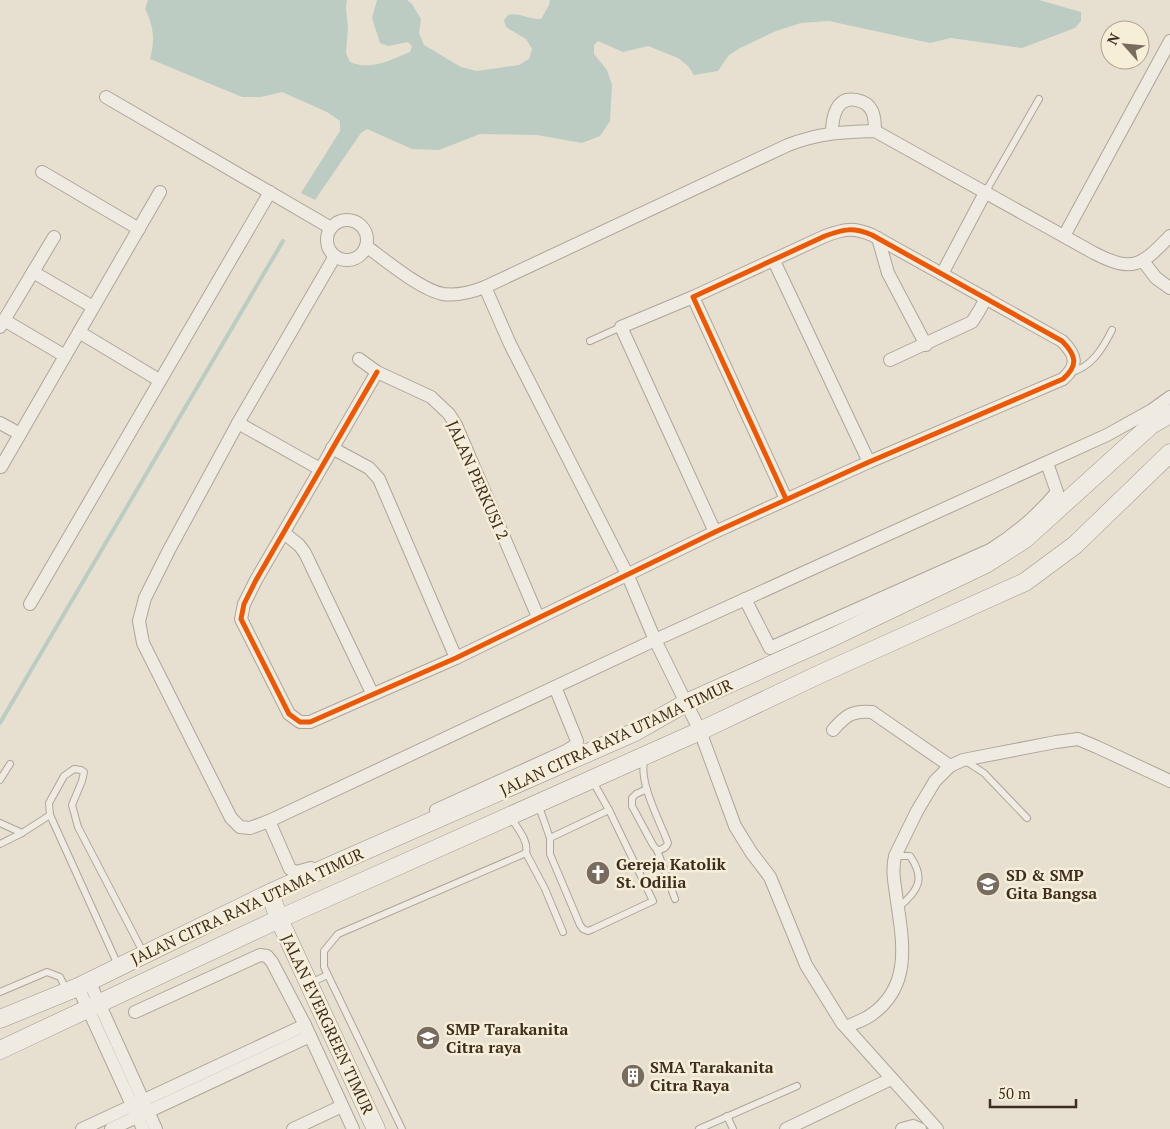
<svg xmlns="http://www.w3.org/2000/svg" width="1170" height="1129" viewBox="0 0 1170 1129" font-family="'PT Serif',serif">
  <rect width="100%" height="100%" fill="#e7e0d1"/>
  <path fill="#bcccc2" d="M148 0H347L346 8 348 28 346 53 350 62C371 71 390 60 410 52L412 46 408 42 388 46 380 43 372 18 377 0H407L412 4 421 19 419 33 424 45 461 67 477 71 519 65 529 59 532 49 526 39 506 27 504 20 508 15C519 12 529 20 541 19L549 5 550 0H1039L1081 12V21L1075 28 1022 48 951 38 930 43 829 21 801 23 776 31 740 48 729 55 718 71 694 75 688 66 678 58 648 46 623 52 598 41 594 45V54L607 70 612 85 610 121 600 136 582 143 537 135 480 134 439 150 412 149 367 129 361 133 315 200 301 193 340 131V121L327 112 282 92 261 97H242L150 59C155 40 154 27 145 9Z"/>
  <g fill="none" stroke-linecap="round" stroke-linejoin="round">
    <path stroke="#bcccc2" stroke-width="4" d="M0 723 283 241"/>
    <g stroke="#ada599" stroke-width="8">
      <g id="lane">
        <path d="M986 191 1039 99"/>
        <path d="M590 341 621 327"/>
        <path d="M1071 372C1091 368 1103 348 1112 330"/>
        <path d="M645 757C637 781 660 821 668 843 666 848 662 850 657 850L653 845 632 806V798L636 794 647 789"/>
        <path d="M964 760 984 773 1027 818"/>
        <path d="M0 780 10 764"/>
        <path d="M538 804 550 838V854L580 925 583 929 588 931 593 929 653 901 609 810 592 780"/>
        <path d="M510 816C516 827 529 840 526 853L545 889 563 932"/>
        <path d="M0 823 22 833"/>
        <path d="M550 838 609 810"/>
        <path d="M0 844 22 833 50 815"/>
        <path d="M657 850 675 899"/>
        <path d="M895 856H910C926 879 918 891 899 907"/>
        <path d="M118 965 50 815 49 803 64 776 74 769 81 770 84 772 82 781 72 805 78 827 144 954"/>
        <path d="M311 983 327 975"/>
        <path d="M0 992 47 972 60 977 67 991"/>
        <path d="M727 1116 733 1129"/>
        <path d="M402 1129 324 967V951L338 934 526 853"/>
        <path d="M699 1129 797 1086"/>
      </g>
    </g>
    <g stroke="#ada599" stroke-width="14">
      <g id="street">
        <path d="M106 97 331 228"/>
        <path d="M832 133C832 118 836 96 856 100 863 101 869 105 872 111 875 117 875 124 875 131"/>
        <path d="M42 172 139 229"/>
        <circle cx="347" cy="240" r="20"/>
        <path d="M1064 236 1170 41"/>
        <path d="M878 238 888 273 926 345"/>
        <path d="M366 246C385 260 421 290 443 294 457 296 472 292 485 287"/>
        <path d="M335 256 238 423 169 550 145 598 139 621 143 643 231 818 240 827 250 828 269 821 655 640 1107 435 1152 410 1170 397"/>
        <path d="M774 261 869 462"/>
        <path d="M1143 261 1156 278 1170 288"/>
        <path d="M33 272 93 307"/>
        <path d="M942 274 986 191"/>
        <path d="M693 297 621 327 715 532"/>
        <path d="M4 320 65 356"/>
        <path d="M0 327 54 237"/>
        <path d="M79 332 159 380"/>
        <path d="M359 359 377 372 431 397 449 414 456 425 538 617"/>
        <path d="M890 360 972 322 979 311 986 298"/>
        <path d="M377 372 256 580 244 604 241 619 289 714 300 722H310L456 658 715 532 869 462 1063 379C1079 365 1076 355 1062 341L872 235C853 227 844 229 825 236L693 297 786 499"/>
        <path d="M0 423 20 434"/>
        <path d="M238 423 320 469"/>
        <path d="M332 448 369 468 379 479 456 658"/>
        <path d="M1 467 160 192"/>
        <path d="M284 533 299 545 305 553 372 693"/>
        <path d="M745 599 770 648 990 550C1016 534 1038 515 1057 492L1047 463"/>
        <path d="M30 604 270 192"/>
        <path d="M833 730C845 716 852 710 872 712L950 766"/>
        <path d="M436 810 566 751 576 745 577 741 555 687"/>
        <path d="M269 821 290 869 296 872 311 868"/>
        <path d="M89 981 156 1129"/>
        <path d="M78 987 143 1129"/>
        <path d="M135 1012 260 955 267 956 272 962 305 1025 353 1129"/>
        <path d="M847 1027C854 1023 864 1020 871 1015 914 985 902 938 896 894 894 881 892 869 895 856L917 811 935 781 950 766 963 760 1056 742 1078 739 1097 747 1170 781"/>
        <path d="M82 1129 305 1025"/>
        <path d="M111 1129 310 1036"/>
        <path d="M293 1129 342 1106"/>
        <path d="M786 1129 891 1079"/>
        <path d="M902 1129 913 1126 920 1129"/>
        <path d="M937 1129 842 1023 806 965 770 877 751 852 735 826 700 731 655 640 628 576 510 344 485 287 788 145C819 133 842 132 875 131L1094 253C1133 273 1141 266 1170 236"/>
      </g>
    </g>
    <g stroke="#9c958a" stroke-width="19">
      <g id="secondary">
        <path d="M270 893 279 919 376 1129"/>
        <path d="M0 1019 78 987 270 893 339 862 635 732 686 703 831 638 986 564 1025 539 1151 425 1170 414"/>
        <path d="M0 1050 279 919 700 731 818 675 1025 582 1075 545 1170 453"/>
      </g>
    </g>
    <use href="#lane" stroke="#efebe3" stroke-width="6"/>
    <use href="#street" stroke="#efebe3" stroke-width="12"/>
    <use href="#secondary" stroke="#efebe3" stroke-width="18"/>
    <g stroke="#f7eed8" stroke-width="8">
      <path id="cycleway" d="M377 372 256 580 244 604 241 619 289 714 300 722H310L456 658 715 532 869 462 1063 379C1079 365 1076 355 1062 341L872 235C853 227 844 229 825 236L693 297 786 499"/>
    </g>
    <use href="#cycleway" stroke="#e8590c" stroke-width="5"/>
  </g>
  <defs>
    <g id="church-disc" transform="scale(1.25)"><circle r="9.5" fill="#786c5e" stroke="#f7eed8"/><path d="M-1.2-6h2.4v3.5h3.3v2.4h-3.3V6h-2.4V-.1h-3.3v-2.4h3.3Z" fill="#fff"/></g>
    <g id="school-disc" transform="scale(1.25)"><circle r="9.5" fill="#786c5e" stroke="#f7eed8"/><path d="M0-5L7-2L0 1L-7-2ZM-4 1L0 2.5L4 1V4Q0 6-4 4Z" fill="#fff"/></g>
    <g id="building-disc" transform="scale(1.25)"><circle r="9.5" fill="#786c5e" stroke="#f7eed8"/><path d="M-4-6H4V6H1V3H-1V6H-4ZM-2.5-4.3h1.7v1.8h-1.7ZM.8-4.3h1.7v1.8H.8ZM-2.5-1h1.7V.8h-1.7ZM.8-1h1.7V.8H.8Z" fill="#fff"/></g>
  </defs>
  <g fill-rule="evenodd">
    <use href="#church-disc" x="598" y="873"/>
    <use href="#school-disc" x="988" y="884"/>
    <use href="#school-disc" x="428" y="1038"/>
    <use href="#building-disc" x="633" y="1076"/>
  </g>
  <g text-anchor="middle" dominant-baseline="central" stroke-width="5" stroke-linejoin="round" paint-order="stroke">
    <g font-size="16" fill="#3d2e20" stroke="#f7eed8">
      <text transform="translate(478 480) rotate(66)">JALAN PERKUSI 2</text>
      <text transform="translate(616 737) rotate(-25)">JALAN CITRA RAYA UTAMA TIMUR</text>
      <text transform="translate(247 906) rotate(-25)">JALAN CITRA RAYA UTAMA TIMUR</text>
      <text transform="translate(328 1024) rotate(65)">JALAN EVERGREEN TIMUR</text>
    </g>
    <g font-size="16" font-weight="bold" fill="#3d2e20" stroke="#f7eed8" text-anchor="start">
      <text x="616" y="864">Gereja Katolik<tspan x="616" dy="18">St. Odilia</tspan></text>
      <text x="1006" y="875">SD &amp; SMP<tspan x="1006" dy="18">Gita Bangsa</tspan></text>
      <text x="446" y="1029">SMP Tarakanita<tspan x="446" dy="18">Citra raya</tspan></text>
      <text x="650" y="1067">SMA Tarakanita<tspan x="650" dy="18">Citra Raya</tspan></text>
    </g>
  </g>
  <g transform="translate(1125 45) rotate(297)"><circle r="24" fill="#f7eed8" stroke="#ada18e"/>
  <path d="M0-4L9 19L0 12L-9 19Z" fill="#786c5e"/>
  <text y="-8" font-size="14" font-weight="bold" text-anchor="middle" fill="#3d2e20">N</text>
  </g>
  <path d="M990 1099v8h86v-8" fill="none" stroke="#3d2e20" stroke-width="2.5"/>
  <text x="998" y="1099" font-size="15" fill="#3d2e20" stroke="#f7eed8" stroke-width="4" paint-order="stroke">50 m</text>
</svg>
